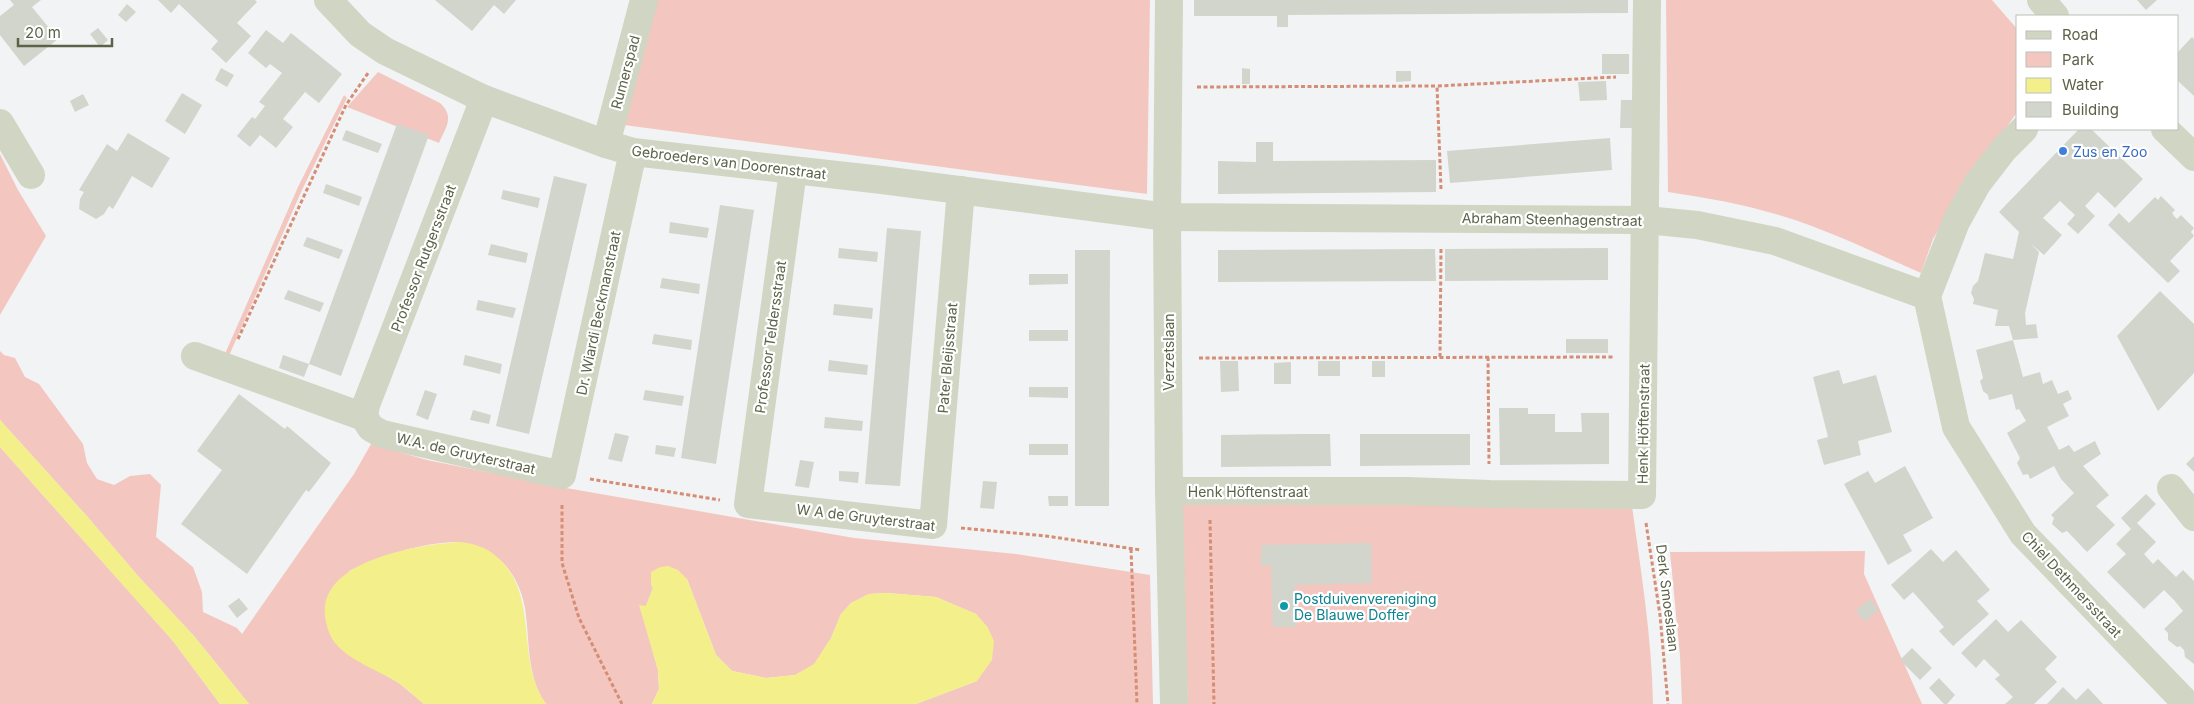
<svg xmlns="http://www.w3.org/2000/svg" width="2194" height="704" viewBox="0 0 2194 704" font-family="Inter,sans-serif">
  <rect width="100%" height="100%" fill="#f2f3f5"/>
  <g fill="#f3c7c0">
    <path d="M656 0H1150L1147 194 624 125Z"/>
    <path d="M1666 0H1992L2018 30V111L1961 191 1933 239 1921 273C1884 257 1847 239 1809 225 1763 208 1716 199 1668 192Z"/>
    <path d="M378 72 440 103C455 117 446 127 439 143L347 107Z"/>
    <path d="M344 95 347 98 302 190 228 358 224 356 298 187Z"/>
    <path d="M0 154 18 190 46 236 0 315Z"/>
    <path d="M0 351 4 355 15 358 25 377 39 384 83 444 87 463 97 479 114 485 130 476 150 474 161 485 156 537 193 567 202 592 203 612 237 628 242 634 354 474 371 444 427 460 566 488 854 538 1016 554 1150 575 1153 704H916L977 681 988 628 976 614 936 597 887 593 869 594 851 603 841 614 831 638 814 665 795 675 766 678 732 671 716 655 687 579 651 585 653 588 646 606H640L658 670 659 689 652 704H546C526 676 530 640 525 608 522 589 511 567 495 556 490 552 481 550 474 547 468 545 462 542 456 542 419 543 382 556 349 571L348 654 399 683 424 704H249L194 636 138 576 85 514 0 420Z"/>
    <path d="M0 447 173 641 220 704H0Z"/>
    <path d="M1223 503 1632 506C1641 572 1652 638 1653 704H1188L1180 504Z"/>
    <path d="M1865 551 1864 574 1922 704H1682L1680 656 1670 552Z"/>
  </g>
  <g fill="#f3ef8a">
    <path d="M0 420 85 514 138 576 194 636 249 704H220L173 641 0 447Z"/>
    <path d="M458 542C473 543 486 547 497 557 541 596 514 659 546 704H424C415 697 407 688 397 682 379 671 349 660 336 644 330 638 326 625 325 616 319 560 418 545 458 542Z"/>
    <path d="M668 566 678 570 687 579 716 655 732 671 766 678 795 675 814 664 831 638 841 614 851 603 869 594 886 593 936 597 976 614 988 628 994 641 992 660 977 681 916 704H652L659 689 658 670 639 605 646 606 653 588 651 585V572L660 567Z"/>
  </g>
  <g fill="#d2d5cc">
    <path d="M10 0H41L32 7 58 39 24 66 0 35V16L14 5Z"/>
    <path d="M158 0H255L257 2 237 23 251 36 226 63 211 49 218 41 199 23 179 4 171 13Z"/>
    <path d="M435 0H516L504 14 494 5 472 31Z"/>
    <path d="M1194 0H1628V13L1288 15V27H1277V16H1194Z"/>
    <path d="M2137 0H2157L2146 10Z"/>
    <path d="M127 4 136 12 126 22 118 15Z"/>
    <path d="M98 28 108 40 100 47 90 34Z"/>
    <path d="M266 30 283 43 291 33 342 74 319 103 305 92 283 119 293 127 276 148 260 135 250 147 237 136 252 117 255 119 265 106 259 102 282 73 270 64 266 68 248 53Z"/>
    <path d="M2192 37 2194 39V96L2178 81V52Z"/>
    <rect x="1602" y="54" width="27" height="20"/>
    <path d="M221 68 234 75 227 87 215 80Z"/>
    <path d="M1242 68 1250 69V84H1242Z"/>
    <path d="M1396 71H1411V81L1396 82Z"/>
    <path d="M1606 81 1607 100 1580 101 1578 82Z"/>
    <path d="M182 93 202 105 185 134 165 121Z"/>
    <path d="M83 94 89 105 75 112 70 101Z"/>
    <path d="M1621 100H1632V128H1620Z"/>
    <path d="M397 124 429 135 341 376 309 364Z"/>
    <path d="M2079 129H2091L2143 179 2115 208 2098 192 2085 206 2095 216 2078 234 2067 224 2075 215 2060 201 2043 218 2062 235 2044 255 2031 244 2039 252 2025 313 2026 325 2036 324 2038 338 2013 340 2009 326H1995L1998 310 1973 304 1974 299 1971 293 1973 286 1978 281 1985 253 2013 259 2019 232 1999 212Z"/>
    <path d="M346 130 382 144 378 153 342 140Z"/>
    <path d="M128 133 170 158 152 188 132 176 113 209 109 206 104 214 96 219 79 209 80 199 84 192 79 190 107 144 117 151Z"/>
    <path d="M1610 138 1612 170 1450 183 1447 151Z"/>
    <path d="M1256 142H1273V161L1436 160V192L1218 194V161L1256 162Z"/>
    <path d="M554 176 587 184 529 434 496 426Z"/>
    <path d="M326 184 362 197 359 206 323 193Z"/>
    <path d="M503 190 540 198 538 208 501 199Z"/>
    <path d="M2161 196 2175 210 2172 213 2174 216 2177 219 2181 215 2194 228 2191 232 2194 236 2170 261 2180 271 2168 283 2108 225 2119 213 2129 223 2155 197 2158 200Z"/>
    <path d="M720 205 754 210 716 464 681 458Z"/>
    <path d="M670 222 709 228 707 238 669 233Z"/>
    <path d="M887 228 921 231 900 486 865 484Z"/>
    <path d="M307 237 343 250 339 259 303 246Z"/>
    <path d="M491 244 528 253 526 263 488 255Z"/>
    <path d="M839 248 878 252 877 262 838 258Z"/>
    <path d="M1608 248V280L1445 281V249Z"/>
    <path d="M1435 249 1436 281 1218 282V250Z"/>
    <path d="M1075 250H1110L1109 506H1075Z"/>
    <path d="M1029 274H1068V284L1029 285Z"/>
    <path d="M662 278 700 284 699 294 660 288Z"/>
    <path d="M288 290 324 303 320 312 284 299Z"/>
    <path d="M2160 291 2194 324V373L2158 411 2117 336Z"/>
    <path d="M478 300 516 308 513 318 476 310Z"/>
    <path d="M834 304 873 308 872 319 833 315Z"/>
    <rect x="1029" y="330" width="39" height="11"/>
    <path d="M654 334 692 340 691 350 652 344Z"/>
    <rect x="1566" y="339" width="42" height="14"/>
    <path d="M2013 340 2023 377 2040 372 2043 384 2052 380 2058 394 2068 390 2072 399 2063 404 2069 416 2047 427 2059 450 2069 445 2074 452 2095 441 2101 454 2083 466 2109 495 2096 506 2115 525 2087 552 2067 531 2062 533 2052 524 2054 518 2051 515 2074 493 2061 479 2054 466 2030 479 2028 474 2023 475 2017 463 2020 458 2007 433 2026 421 2019 409 2016 410 2012 394 1989 400 1988 395 1983 391 1980 381 1983 378 1976 350Z"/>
    <path d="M283 355 309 364 304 377 279 368Z"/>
    <path d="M465 355 502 364 500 374 463 365Z"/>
    <path d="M829 360 868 365 867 375 828 371Z"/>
    <path d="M1220 361H1238L1239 391 1221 392Z"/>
    <rect x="1318" y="361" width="22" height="15"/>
    <rect x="1372" y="361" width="13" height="16"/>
    <path d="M1291 362V384H1274V363Z"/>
    <path d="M1839 370 1843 384 1876 375 1892 432 1858 441 1861 455 1824 465 1817 440 1828 437 1813 377Z"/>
    <path d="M1029 387H1068V398L1029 397Z"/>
    <path d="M425 390 437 394 428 420 416 415Z"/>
    <path d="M645 390 684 396 682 406 643 400Z"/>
    <path d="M239 394 285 429 287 426 331 463 309 492 306 490 247 574 181 524 222 470 197 451Z"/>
    <path d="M1499 408H1528V414H1555V432H1582L1581 413H1609V464L1500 465Z"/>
    <path d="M473 410 491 415 489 424 470 420Z"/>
    <path d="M825 417 863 421 862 431 824 428Z"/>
    <path d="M615 433 629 436 622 462 608 459Z"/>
    <path d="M1302 434H1330L1331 466 1221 467V435Z"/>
    <path d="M1360 434H1470V465L1360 466Z"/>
    <rect x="1029" y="444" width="39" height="11"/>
    <path d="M656 445 676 448 674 457 655 454Z"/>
    <path d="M2194 456V472L2186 464Z"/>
    <path d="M800 460 814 462 809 488 795 486Z"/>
    <path d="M1905 466 1933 518 1903 535 1912 551 1888 565 1844 484 1868 471 1875 483Z"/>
    <path d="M839 471 859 472 858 483 839 481Z"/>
    <path d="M983 481 997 482 994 509 980 508Z"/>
    <path d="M2146 494 2156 504 2137 523 2156 542 2144 554 2153 564 2158 559 2176 577 2183 570 2194 581V664L2185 657 2184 650 2180 646 2177 647 2168 640V633L2164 629 2183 611 2174 600 2164 590 2144 609 2107 572 2126 554 2116 544 2131 529 2121 518Z"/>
    <path d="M1048 496H1068V506H1049Z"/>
    <path d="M1371 543 1372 583 1295 585 1296 627H1273L1271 565 1261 566V545Z"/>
    <path d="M1931 549 1943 562 1956 550 1990 590 1977 601 1989 614 1953 646 1939 631 1944 627 1913 592 1904 600 1891 585Z"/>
    <path d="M239 598 248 609 237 618 228 606Z"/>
    <path d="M1869 599 1879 609 1865 622 1856 611Z"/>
    <path d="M1996 619 2008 632 2021 620 2057 657 2045 669 2057 682 2034 704H2005L2013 697 1995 679 2000 675 1984 659 1976 668 1961 653Z"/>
    <path d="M1912 648 1932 668 1920 680 1900 660Z"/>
    <path d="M1939 678 1955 695 1947 704H1944L1929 688Z"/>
    <path d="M2063 687 2076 700 2088 688 2103 704H2047Z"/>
  </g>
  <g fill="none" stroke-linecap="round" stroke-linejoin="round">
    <g stroke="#d58e75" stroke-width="3" stroke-dasharray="4 2.5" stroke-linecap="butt">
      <path d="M1197 87 1437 86"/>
      <path d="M1441 189 1437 86 1616 77"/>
      <path d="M238 339 346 105 368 73"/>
      <path d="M1440 357 1441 248"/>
      <path d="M1488 357 1489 464"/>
      <path d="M1199 358 1615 357"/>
      <path d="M590 479 720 500"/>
      <path d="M562 505V563L579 618 622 704"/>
      <path d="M1210 520 1214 704"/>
      <path d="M1646 523 1660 615 1668 704"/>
      <path d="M961 528 1046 536 1141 550"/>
      <path d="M1131 549 1137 704"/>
    </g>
    <g stroke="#d1d5c3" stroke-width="28">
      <path d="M328 0 360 34 385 51 484 99 606 144 633 152 882 180 1167 217 1646 220 1697 225 1775 241 1927 296"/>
      <path d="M1169 0 1167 217 1169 491 1174 704"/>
      <path d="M2041 0 2055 16"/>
      <path d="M484 99 366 405 364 417 371 428 382 434 562 475 633 152"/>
      <path d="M0 123 31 175"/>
      <path d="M2024 129 2004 149 1977 184 1956 222 1927 296 1956 427 2023 534 2187 704"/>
      <path d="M2165 129 2194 157"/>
      <path d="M606 144 644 0"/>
      <path d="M793 171 748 504 933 525 961 190"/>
      <path d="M195 356 364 417"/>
      <path d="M2171 488 2194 517"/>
      <path d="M1169 491H1407L1490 494 1642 495 1647 0"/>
    </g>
  </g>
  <circle fill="#3f7fe0" stroke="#fff" stroke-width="2" cx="2063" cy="151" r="5"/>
  <circle fill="#0f9aa8" stroke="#fff" stroke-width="2" cx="1284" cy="606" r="5"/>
  <g text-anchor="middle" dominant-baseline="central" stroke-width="4.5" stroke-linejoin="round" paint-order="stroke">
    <g font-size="14" fill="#5c6248" stroke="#fff">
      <text transform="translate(625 72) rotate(-75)">Rumerspad</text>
      <text transform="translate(729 162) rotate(7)">Gebroeders van Doorenstraat</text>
      <text transform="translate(1552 219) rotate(1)">Abraham Steenhagenstraat</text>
      <text transform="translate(423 258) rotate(-69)">Professor Rutgersstraat</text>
      <text transform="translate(598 313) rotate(-78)">Dr. Wiardi Beckmanstraat</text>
      <text transform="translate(770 337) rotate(-82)">Professor Teldersstraat</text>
      <text transform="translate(1168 352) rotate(-90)">Verzetslaan</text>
      <text transform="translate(947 358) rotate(-85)">Pater Bleijsstraat</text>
      <text transform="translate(1643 424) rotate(-89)">Henk Höftenstraat</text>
      <text transform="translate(466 453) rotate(13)">W.A. de Gruyterstraat</text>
      <text x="1248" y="491">Henk Höftenstraat</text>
      <text transform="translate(866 517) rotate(7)">W A de Gruyterstraat</text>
      <text transform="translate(2072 584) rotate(47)">Chiel Dethmersstraat</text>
      <text transform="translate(1668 598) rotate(83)">Derk Smoeslaan</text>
    </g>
    <g font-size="14" fill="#366cbe" stroke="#fff" text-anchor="start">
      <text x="2073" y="151">Zus en Zoo</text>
    </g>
    <g font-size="14" fill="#0d838f" stroke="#fff" text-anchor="start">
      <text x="1294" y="598">Postduivenvereniging<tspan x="1294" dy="16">De Blauwe Doffer</tspan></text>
    </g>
  </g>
  <rect x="2016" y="15" width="162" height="115" fill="#ffffff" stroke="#bec0b6"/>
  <rect x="2026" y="31" width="25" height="8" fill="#d1d5c3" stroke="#bec0b6"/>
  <text x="2062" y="40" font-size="15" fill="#5c6248">Road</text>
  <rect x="2026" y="52" width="25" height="15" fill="#f3c7c0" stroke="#bec0b6"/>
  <text x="2062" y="65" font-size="15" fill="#5c6248">Park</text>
  <rect x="2026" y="78" width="25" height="15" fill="#f3ef8a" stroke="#bec0b6"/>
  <text x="2062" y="90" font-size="15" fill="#5c6248">Water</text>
  <rect x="2026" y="102" width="25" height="15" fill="#d2d5cc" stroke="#bec0b6"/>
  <text x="2062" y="115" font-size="15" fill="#5c6248">Building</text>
  <path d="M18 38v8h94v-8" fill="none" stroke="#5c6248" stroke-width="2.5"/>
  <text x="25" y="38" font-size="15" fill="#5c6248" stroke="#ffffff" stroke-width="4" paint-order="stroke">20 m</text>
</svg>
